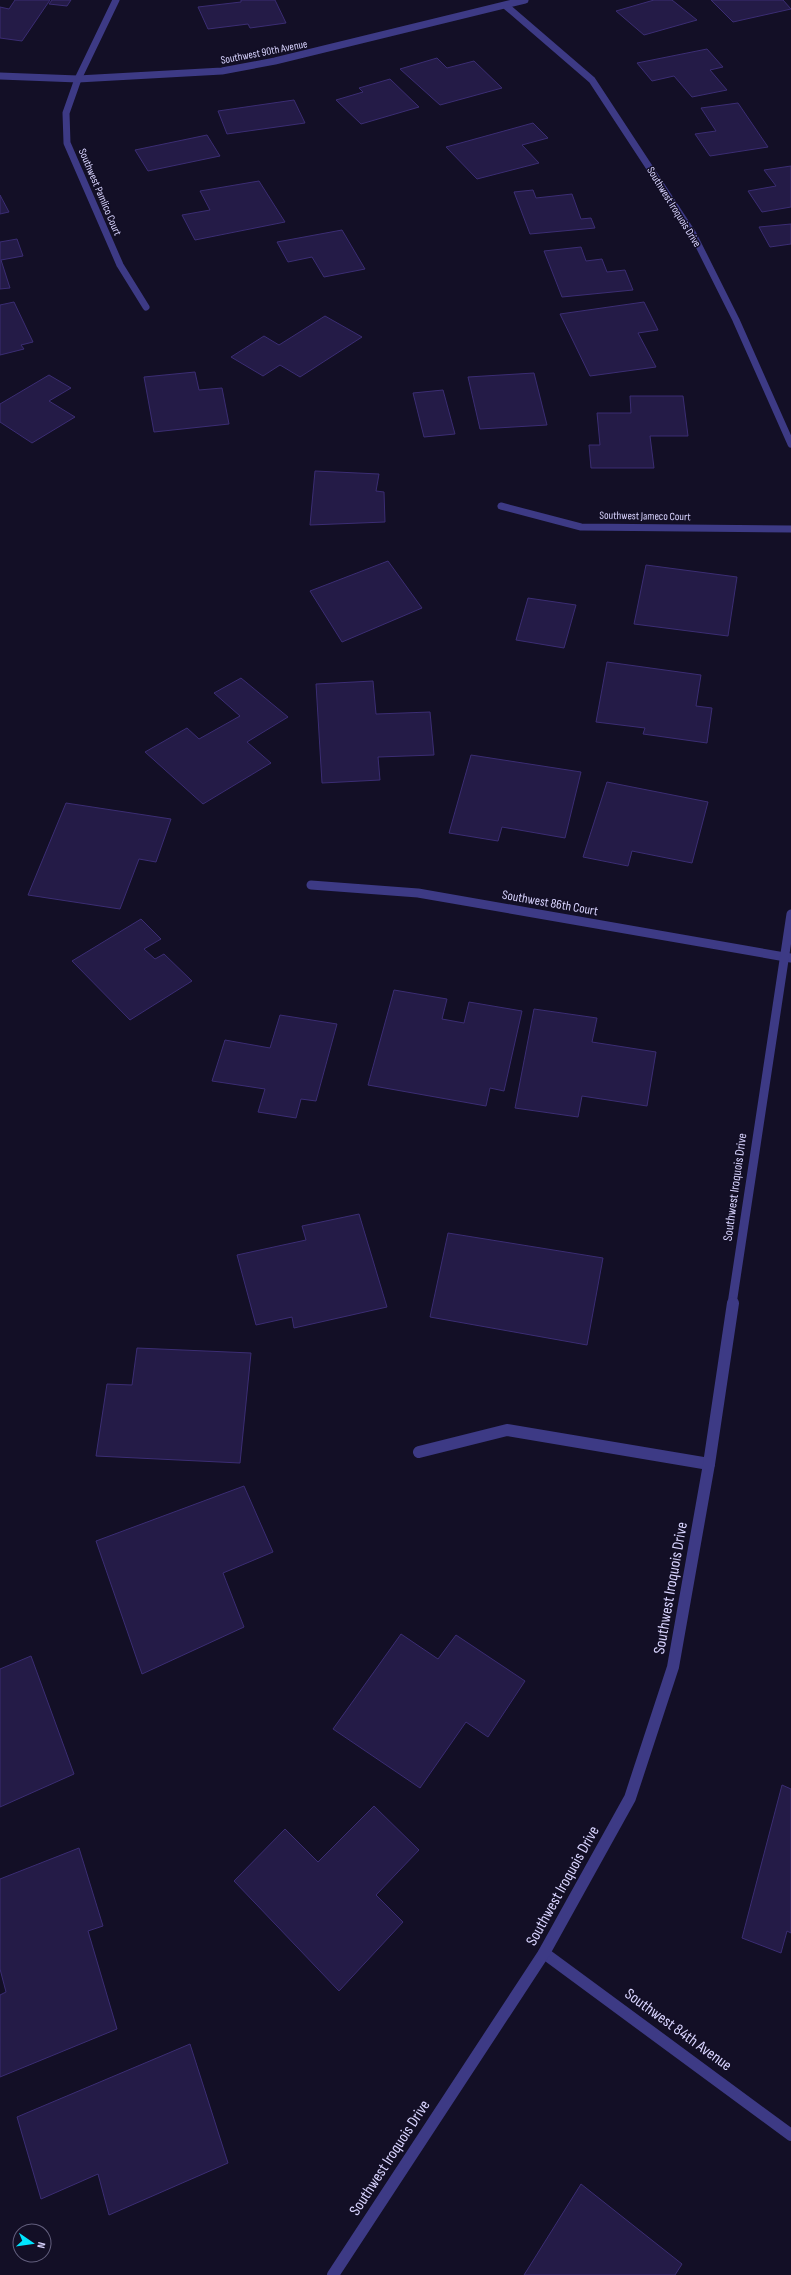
<svg xmlns="http://www.w3.org/2000/svg" width="791" height="2275" viewBox="0 0 791 2275" font-family="'Sofia Sans Condensed',sans-serif">
  <rect width="100%" height="100%" fill="#130f26"/>
  <g fill="#241b47" stroke="#3b2d73">
    <path d="M15 0H50L22 41 0 38V7L9 9Z"/>
    <path d="M52 0H71L67 6 49 4Z"/>
    <path d="M241 0H275L286 23 250 28 248 24 208 29 198 7 241 2Z"/>
    <path d="M654 0H672L697 20 644 35 616 11Z"/>
    <path d="M711 0H783L791 9 733 22Z"/>
    <path d="M707 49 723 67 710 70 727 90 692 97 674 76 652 81 637 63Z"/>
    <path d="M437 58 447 68 474 61 502 88 440 105 400 69Z"/>
    <path d="M390 79 419 107 361 124 336 100 363 92 359 88Z"/>
    <path d="M294 100 305 123 227 134 218 111Z"/>
    <path d="M738 103 768 147 710 156 695 134 716 131 701 108Z"/>
    <path d="M533 123 548 138 522 145 539 163 477 179 446 147Z"/>
    <path d="M207 135 220 156 148 171 135 150Z"/>
    <path d="M791 166V207L762 212 748 191 776 186 764 170Z"/>
    <path d="M259 181 285 222 195 240 182 215 210 210 200 191Z"/>
    <path d="M533 190 536 198 572 194 581 219 591 218 595 228 530 234 514 192Z"/>
    <path d="M0 195 9 212 0 214Z"/>
    <path d="M791 224V244L770 247 759 227Z"/>
    <path d="M342 230 365 269 324 277 312 257 288 262 277 242Z"/>
    <path d="M17 239 23 256 1 260 10 288 0 289V242Z"/>
    <path d="M581 247 586 261 602 259 607 272 625 270 633 290 562 297 544 251Z"/>
    <path d="M14 302 33 342 21 345 24 349 0 355V305Z"/>
    <path d="M644 302 658 330 638 333 656 367 590 376 560 314Z"/>
    <path d="M325 316 362 337 300 377 280 365 263 376 231 357 264 336 279 345Z"/>
    <path d="M195 372 199 390 222 388 229 424 154 432 144 377Z"/>
    <path d="M534 373 547 425 480 429 468 377Z"/>
    <path d="M49 375 71 388 49 401 75 417 32 443 0 422V404Z"/>
    <path d="M443 390 455 434 424 437 413 393Z"/>
    <path d="M630 396H683L688 436H650L654 468H591L589 445H600L597 413H631Z"/>
    <path d="M315 471 379 474 376 491 384 492 385 522 310 525Z"/>
    <path d="M388 561 422 608 342 642 310 591Z"/>
    <path d="M646 565 737 577 728 636 634 624Z"/>
    <path d="M528 598 576 605 564 648 516 640Z"/>
    <path d="M607 662 701 675 696 706 712 708 707 743 643 734 645 728 596 722Z"/>
    <path d="M241 678 288 717 247 742 271 763 203 804 145 752 187 728 199 739 240 716 214 693Z"/>
    <path d="M373 681 376 714 430 712 434 755 378 757 380 780 322 783 316 684Z"/>
    <path d="M471 755 581 772 565 838 502 827 498 841 449 833Z"/>
    <path d="M607 782 708 802 692 863 632 851 628 866 583 857Z"/>
    <path d="M66 803 171 819 156 862 139 859 120 909 28 895Z"/>
    <path d="M141 919 161 939 144 949 155 959 164 954 192 981 130 1020 72 961Z"/>
    <path d="M394 990 447 999 442 1019 464 1023 469 1002 522 1011 504 1091 490 1088 486 1106 368 1085Z"/>
    <path d="M534 1009 597 1018 592 1042 656 1052 647 1106 582 1096 578 1117 515 1108Z"/>
    <path d="M280 1015 337 1024 316 1101 301 1099 296 1118 258 1112 265 1089 212 1081 225 1040 270 1048Z"/>
    <path d="M359 1214 387 1307 294 1328 292 1317 256 1325 237 1255 306 1240 302 1226Z"/>
    <path d="M448 1233 603 1258 587 1345 430 1317Z"/>
    <path d="M137 1348 251 1353 240 1463 96 1456 107 1384 132 1385Z"/>
    <path d="M244 1486 273 1552 223 1573 244 1627 142 1674 96 1541Z"/>
    <path d="M401 1634 438 1659 456 1635 525 1681 488 1737 466 1722 420 1788 333 1729Z"/>
    <path d="M31 1656 74 1774 0 1807V1669Z"/>
    <path d="M782 1785 791 1789V1933L787 1931 781 1953 742 1938Z"/>
    <path d="M374 1806 419 1850 376 1895 403 1922 339 1991 234 1881 285 1829 318 1862Z"/>
    <path d="M79 1848 103 1926 88 1931 117 2029 0 2077V1995L6 1992 0 1969V1879Z"/>
    <path d="M190 2044 228 2163 109 2215 98 2174 41 2199 17 2117Z"/>
    <path d="M581 2184 682 2264 675 2275H524Z"/>
  </g>
  <g fill="none" stroke-linecap="round" stroke-linejoin="round">
    <g stroke="#3d3a85" stroke-width="7">
      <path d="M116 0 78 79 66 113 67 143 120 265 146 307"/>
      <path d="M506 6 592 80 693 234 736 320 791 444"/>
      <path d="M0 76 78 79 222 71 275 61 525 0"/>
      <path d="M501 506 581 527 791 529"/>
    </g>
    <g stroke="#3d3a85" stroke-width="9">
      <path d="M311 885 418 893 791 958"/>
      <path d="M732 1304 791 914"/>
    </g>
    <g stroke="#3d3a85" stroke-width="12">
      <path d="M419 1452 507 1430 709 1464"/>
      <path d="M544 1953 791 2135"/>
      <path d="M333 2275 544 1953 630 1798 673 1667 709 1464 733 1303"/>
    </g>
  </g>
  <g text-anchor="middle" dominant-baseline="central" stroke-width="3" stroke-linejoin="round" paint-order="stroke">
    <g font-size="11" fill="#d9d4ff" stroke="#130f26">
      <text transform="translate(264 52) rotate(-11)">Southwest 90th Avenue</text>
      <text transform="translate(100 192) rotate(67)">Southwest Pamlico Court</text>
      <text transform="translate(674 207) rotate(58)">Southwest Iroquois Drive</text>
      <text transform="translate(645 516) rotate(1)">Southwest Jameco Court</text>
    </g>
    <g font-size="13" fill="#d9d4ff" stroke="#130f26">
      <text transform="translate(550 903) rotate(10)">Southwest 86th Court</text>
      <text transform="translate(735 1187) rotate(-82)">Southwest Iroquois Drive</text>
    </g>
    <g font-size="16" fill="#d9d4ff" stroke="#130f26">
      <text transform="translate(671 1588) rotate(-80)">Southwest Iroquois Drive</text>
      <text transform="translate(563 1886) rotate(-61)">Southwest Iroquois Drive</text>
      <text transform="translate(678 2030) rotate(36)">Southwest 84th Avenue</text>
      <text transform="translate(390 2158) rotate(-57)">Southwest Iroquois Drive</text>
    </g>
  </g>
  <g transform="translate(32 2243) rotate(103)"><circle r="19" fill="#130f26" stroke="#625e7d"/>
  <path d="M0-3L7 15L0 10L-7 15Z" fill="#00e5ff"/>
  <text y="-6" font-size="11" font-weight="bold" text-anchor="middle" fill="#d9d4ff">N</text>
  </g>
</svg>
